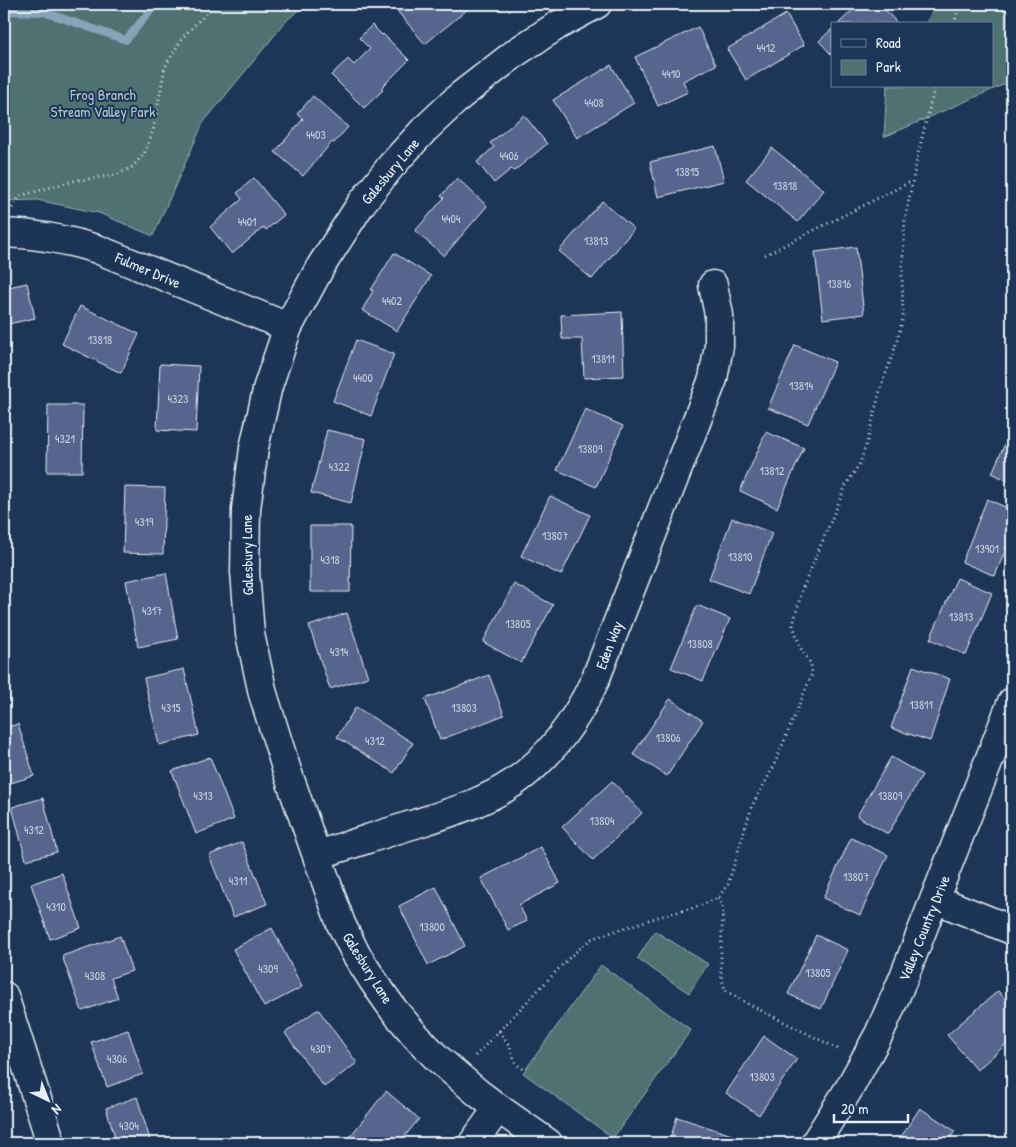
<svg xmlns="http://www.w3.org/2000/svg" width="1016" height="1147" viewBox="0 0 1016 1147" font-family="'Patrick Hand',sans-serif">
  <rect width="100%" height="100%" fill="#1d3557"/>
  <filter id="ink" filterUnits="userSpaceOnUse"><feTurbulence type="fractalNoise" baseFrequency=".02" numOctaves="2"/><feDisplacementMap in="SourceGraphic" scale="10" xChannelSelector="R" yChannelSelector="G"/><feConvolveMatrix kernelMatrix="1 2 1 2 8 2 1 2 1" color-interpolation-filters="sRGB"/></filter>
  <g filter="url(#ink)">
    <g fill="#507171" stroke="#9cb1b4">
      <path d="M4 4H306L287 20 203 123 153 236 99 213 37 200 4 201Z"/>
      <path d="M937 4H1012V81L884 137 887 86H992V24H925Z"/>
      <path d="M655 931 708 964 689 993 637 959Z"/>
      <path d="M601 965 691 1030 613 1138 523 1073Z"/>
    </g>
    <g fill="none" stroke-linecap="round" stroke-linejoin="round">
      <path stroke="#86a3b8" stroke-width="8" d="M4 11 44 12 126 40 156 4"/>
    </g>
    <g fill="#56658d" stroke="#e8f1f8">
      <path d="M407 4H474L425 44 398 12Z"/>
      <path d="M859 4H880L898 24H838Z"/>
      <path d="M786 14 804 45 746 80 727 49Z"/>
      <path d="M372 25 382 35 383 34 409 60 381 88 383 90 364 108 331 75 348 59 354 65 370 49 359 38Z"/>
      <path d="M698 27 716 65 683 81 688 92 658 106 635 57Z"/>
      <path d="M832 29V55L819 41Z"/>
      <path d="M611 65 634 103 577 138 553 100Z"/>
      <path d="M313 96 348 127 334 143 332 142 303 176 275 152 303 119 297 114Z"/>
      <path d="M524 115 547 144 514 171 511 169 494 183 477 162 494 147 490 143Z"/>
      <path d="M715 146 724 181 658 197 650 162Z"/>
      <path d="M772 148 824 190 798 222 746 180Z"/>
      <path d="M254 178 284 215 266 230 264 227 232 254 210 227 242 199 237 193Z"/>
      <path d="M457 178 487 206 444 256 415 231 444 198 441 196Z"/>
      <path d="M602 201 634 229 592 279 559 251Z"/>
      <path d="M856 247 864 314 823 319 815 252Z"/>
      <path d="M394 253 431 276 397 331 362 310 373 291 371 290Z"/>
      <path d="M27 283 35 318 4 325V288Z"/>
      <path d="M80 306 139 334 121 373 62 344Z"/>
      <path d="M622 312 624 376 584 378 582 339H562L561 315Z"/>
      <path d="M356 340 394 354 371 416 333 401Z"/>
      <path d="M795 345 835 362 808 424 768 408Z"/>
      <path d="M160 364 199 366 196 432 157 430Z"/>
      <path d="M48 405H83L82 472H47Z"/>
      <path d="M585 409 623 426 596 487 557 470Z"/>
      <path d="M1012 428V483L992 473Z"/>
      <path d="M327 430 366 439 351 503 311 493Z"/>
      <path d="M766 432 804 448 777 508 740 491Z"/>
      <path d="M125 487 165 488 163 554 123 553Z"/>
      <path d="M550 496 590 515 561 575 521 556Z"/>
      <path d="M987 499 1012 510V533L995 576 962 562Z"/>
      <path d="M732 518 772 533 749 594 709 579Z"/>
      <path d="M310 526H351L350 592H310Z"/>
      <path d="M166 573 178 639 138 647 126 581Z"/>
      <path d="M957 578 992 593 966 655 930 639Z"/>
      <path d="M514 584 553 605 521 663 483 642Z"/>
      <path d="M697 605 730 619 703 681 671 668Z"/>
      <path d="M347 613 368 677 330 689 309 626Z"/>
      <path d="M913 666 950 679 930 741 891 728Z"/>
      <path d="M184 669 199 735 159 745 144 678Z"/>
      <path d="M489 675 504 715 440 740 425 699Z"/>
      <path d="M4 681 10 701 4 703Z"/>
      <path d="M670 699 703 721 667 776 633 754Z"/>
      <path d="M356 707 413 743 394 773 337 737Z"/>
      <path d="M18 724 34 776 4 785V728Z"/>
      <path d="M210 757 234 819 196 834 172 771Z"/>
      <path d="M891 757 922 775 888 834 857 816Z"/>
      <path d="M612 781 642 813 593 860 562 827Z"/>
      <path d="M43 798 57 852 26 860 12 807Z"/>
      <path d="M851 838 888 855 860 915 823 898Z"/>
      <path d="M242 842 267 904 233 917 209 855Z"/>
      <path d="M541 847 560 883 519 905 527 921 508 930 481 878Z"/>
      <path d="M62 873 81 928 50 939 31 884Z"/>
      <path d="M436 887 465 946 428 965 399 906Z"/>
      <path d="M272 928 302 987 264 1007 233 949Z"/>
      <path d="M816 935 848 950 821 1009 788 994Z"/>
      <path d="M120 936 132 971 111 978 118 998 82 1011 62 956Z"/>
      <path d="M998 991 1012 1007V1039L977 1070 947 1035Z"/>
      <path d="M318 1009 357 1063 324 1087 285 1033Z"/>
      <path d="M128 1030 143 1074 107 1087 91 1042Z"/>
      <path d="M764 1036 797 1059 759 1115 726 1093Z"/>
      <path d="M386 1091 419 1119 399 1143H345Z"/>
      <path d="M137 1097 151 1143H117L106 1108Z"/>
      <path d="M920 1108 955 1131 947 1143H897Z"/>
      <path d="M677 1117 741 1138 739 1143H669Z"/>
    </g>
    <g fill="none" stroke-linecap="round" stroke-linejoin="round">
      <g stroke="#e8f1f8" stroke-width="31">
        <g id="minor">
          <path d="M4 233C37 234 65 239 97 249L288 327"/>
          <path d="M317 855C350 845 382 834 415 824 449 813 483 803 513 783 551 757 576 721 595 680L713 379 719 346V315L713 285"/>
          <path d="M935 899 1012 930"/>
          <path d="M4 996 51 1143"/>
          <path d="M473 1143 498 1108"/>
          <path d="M548 1143 498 1108 478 1093 437 1058 415 1035 393 1009 374 982 356 954 341 924 287 771 263 694 250 634 245 572 246 509 254 448 268 386 288 327 321 266 361 204 391 166 424 130 460 96 518 51 558 25 597 4"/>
          <path d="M815 1143 850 1087 879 1034 903 979 1012 702"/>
        </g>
      </g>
      <g stroke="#e8f1f8" stroke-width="3" stroke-dasharray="1 4" stroke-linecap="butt">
        <path d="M954 24 960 4"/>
        <path d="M12 208 20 196 73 181 116 175 131 168 144 154 153 131 165 67 183 37 215 4"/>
        <path d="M765 255 912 181"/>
        <path d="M718 898 723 908 721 951V975L725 990 748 1004 840 1050"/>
        <path d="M499 1031 509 1045 516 1064 525 1070"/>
        <path d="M475 1056 571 956 591 939 658 917 697 907 718 898 728 884 752 806 773 768 812 674 811 664 800 647 793 625 802 590 846 485 860 463 868 439 880 390 894 351 903 318 902 276 905 219 918 154 935 86"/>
      </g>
      <use href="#minor" stroke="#1d3557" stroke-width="28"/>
    </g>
  </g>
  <g text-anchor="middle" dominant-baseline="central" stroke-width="4" stroke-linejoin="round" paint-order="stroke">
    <g font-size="12" fill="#c4cedd">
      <text x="766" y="47">4412</text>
      <text x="671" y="73">4410</text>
      <text x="594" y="102">4408</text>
      <text x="316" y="134">4403</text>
      <text x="509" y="155">4406</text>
      <text x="687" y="171">13815</text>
      <text x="785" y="185">13818</text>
      <text x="451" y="218">4404</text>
      <text x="247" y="221">4401</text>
      <text x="596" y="240">13813</text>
      <text x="839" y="283">13816</text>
      <text x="392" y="300">4402</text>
      <text x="100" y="339">13818</text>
      <text x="603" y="358">13811</text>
      <text x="363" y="377">4400</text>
      <text x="801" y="385">13814</text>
      <text x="178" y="398">4323</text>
      <text x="65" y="438">4321</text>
      <text x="590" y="448">13809</text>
      <text x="339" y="466">4322</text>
      <text x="772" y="470">13812</text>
      <text x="144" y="521">4319</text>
      <text x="555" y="535">13807</text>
      <text x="987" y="548">13901</text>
      <text x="740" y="556">13810</text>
      <text x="330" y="559">4318</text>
      <text x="152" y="610">4317</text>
      <text x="961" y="616">13813</text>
      <text x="518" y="623">13805</text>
      <text x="700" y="643">13808</text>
      <text x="339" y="651">4314</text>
      <text x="921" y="704">13811</text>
      <text x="171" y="707">4315</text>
      <text x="464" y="707">13803</text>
      <text x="668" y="737">13806</text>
      <text x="375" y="740">4312</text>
      <text x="203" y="795">4313</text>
      <text x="890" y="795">13809</text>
      <text x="602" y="820">13804</text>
      <text x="34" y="829">4312</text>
      <text x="856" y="876">13807</text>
      <text x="238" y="880">4311</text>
      <text x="56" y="906">4310</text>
      <text x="432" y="926">13800</text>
      <text x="268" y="968">4309</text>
      <text x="818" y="972">13805</text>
      <text x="95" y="975">4308</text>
      <text x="321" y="1048">4307</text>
      <text x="117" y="1058">4306</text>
      <text x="762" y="1076">13803</text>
      <text x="129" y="1125">4304</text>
    </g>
    <g font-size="15" fill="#b3c4c9" stroke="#1d3557">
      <text x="103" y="94">Frog Branch<tspan x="103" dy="17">Stream Valley Park</tspan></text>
    </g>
    <g font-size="15" fill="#e8f1f8" stroke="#1d3557">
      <text transform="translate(390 171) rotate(-50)">Galesbury Lane</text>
      <text transform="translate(148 270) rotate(23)">Fulmer Drive</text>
      <text transform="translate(247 555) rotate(-91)">Galesbury Lane</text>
      <text transform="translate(609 645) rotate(-69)">Eden Way</text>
      <text transform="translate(924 928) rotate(-68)">Valley Country Drive</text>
      <text transform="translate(368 968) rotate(58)">Galesbury Lane</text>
    </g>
  </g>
  <rect width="1016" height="1147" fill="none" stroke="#1d3557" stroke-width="20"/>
  <rect x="10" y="10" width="996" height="1127" fill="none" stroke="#e8f1f8" stroke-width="2" filter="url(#ink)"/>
  <rect x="831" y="22" width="162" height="65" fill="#1d3557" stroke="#6e8097"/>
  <rect x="841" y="39" width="25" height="8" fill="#1d3557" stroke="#6e8097"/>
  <text x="876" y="48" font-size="15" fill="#e8f1f8">Road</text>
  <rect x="841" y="60" width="25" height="15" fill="#507171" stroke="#6e8097"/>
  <text x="876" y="72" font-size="15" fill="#e8f1f8">Park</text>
  <g transform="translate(48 1100) rotate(137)" stroke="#1d3557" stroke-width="4" paint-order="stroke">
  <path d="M0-4L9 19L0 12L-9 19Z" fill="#e8f1f8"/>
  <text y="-8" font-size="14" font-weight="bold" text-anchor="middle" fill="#e8f1f8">N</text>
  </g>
  <path d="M834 1114v8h74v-8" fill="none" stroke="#e8f1f8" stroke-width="2.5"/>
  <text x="841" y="1114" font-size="15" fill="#e8f1f8" stroke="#1d3557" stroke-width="4" paint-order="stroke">20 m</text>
</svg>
